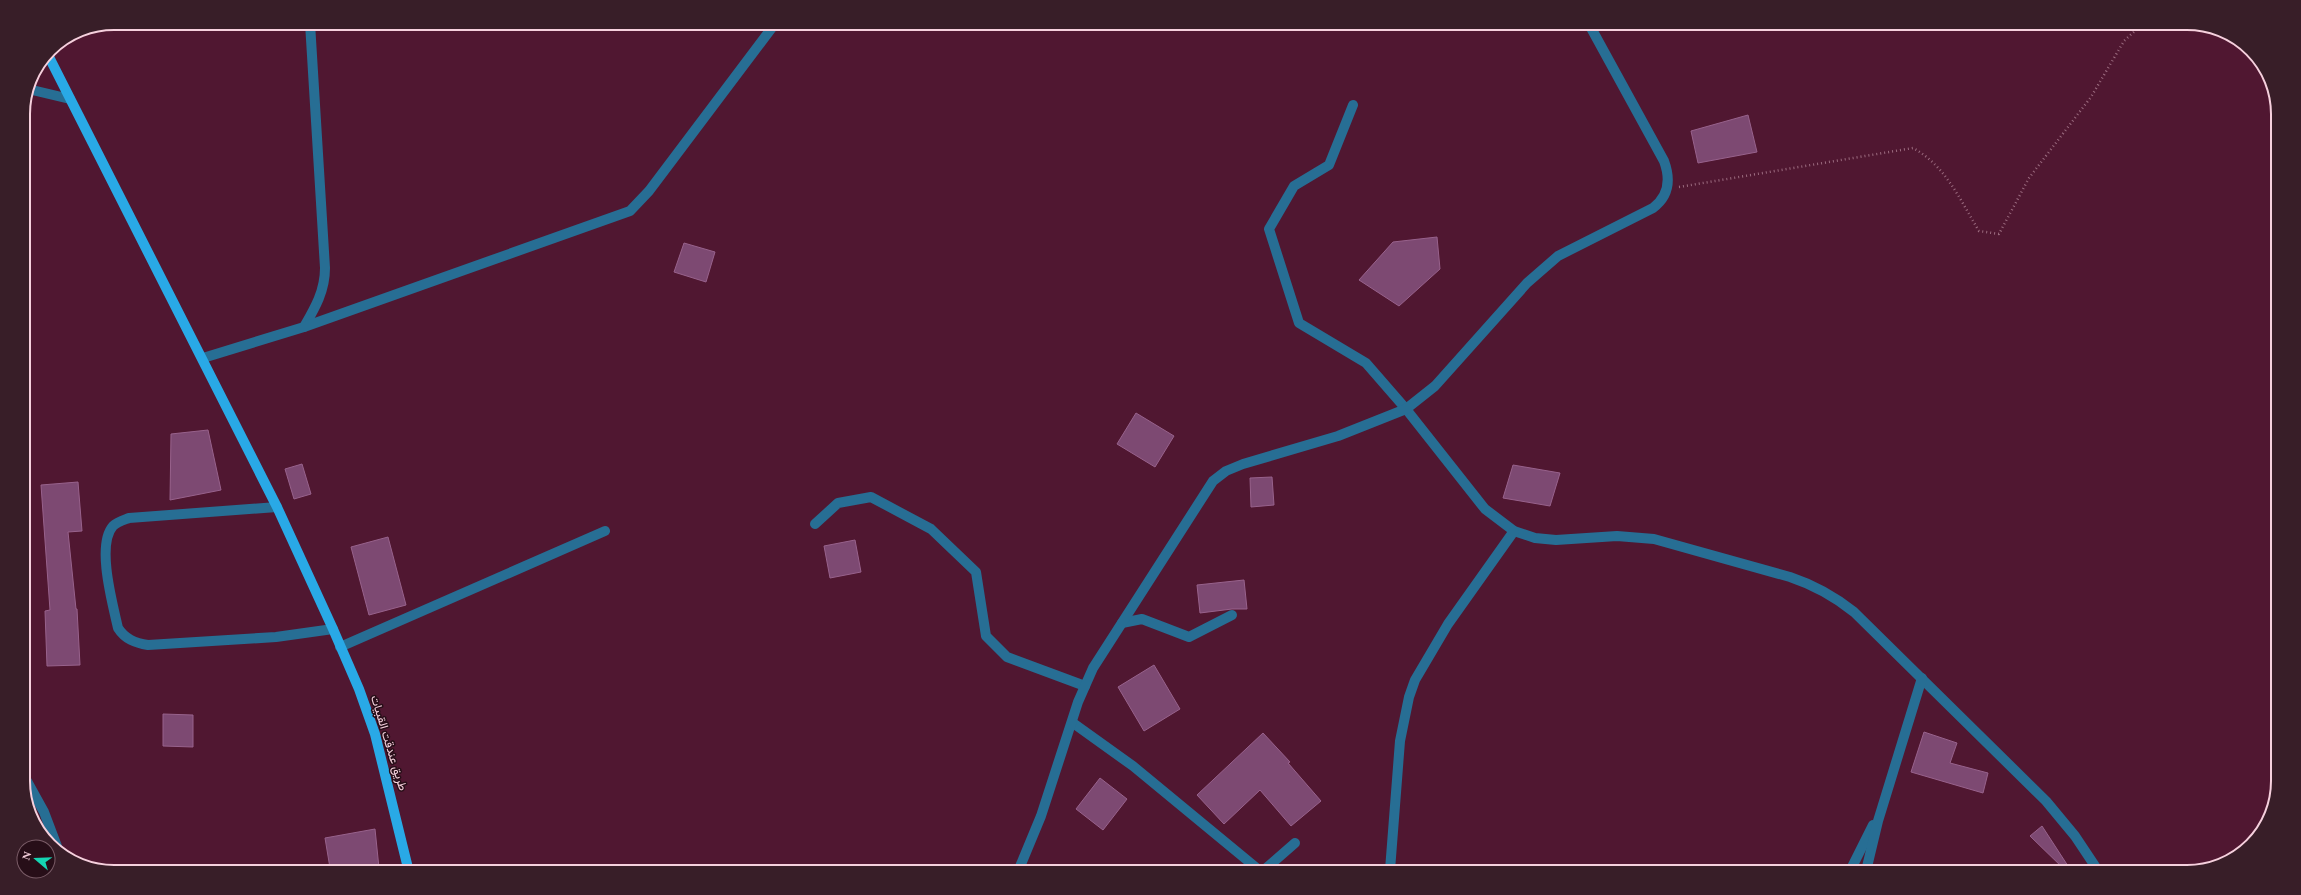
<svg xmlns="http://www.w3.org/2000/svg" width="2301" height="895" viewBox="0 0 2301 895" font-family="'Times New Roman',Vazirmatn,serif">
  <rect width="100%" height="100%" fill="#501731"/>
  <g fill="#7d4972" stroke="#98628c">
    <path d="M1748 115 1757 152 1698 163 1691 131Z"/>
    <path d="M1437 237 1440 269 1399 306 1359 280 1393 242Z"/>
    <path d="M684 243 715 252 706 282 674 272Z"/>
    <path d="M1136 413 1174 436 1155 467 1117 444Z"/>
    <path d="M208 430 221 490 170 500 171 434Z"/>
    <path d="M302 464 311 494 294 499 285 469Z"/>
    <path d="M1513 465 1560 473 1550 506 1503 498Z"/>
    <path d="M1272 477 1274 505 1251 507 1250 478Z"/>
    <path d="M78 482 82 531 68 532 76 609H77L80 665 47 666 45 611 50 610 41 485Z"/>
    <path d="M388 537 406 605 369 615 351 547Z"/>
    <path d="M855 540 861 572 830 578 824 546Z"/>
    <path d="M1244 580 1247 609H1232L1200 613 1197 585Z"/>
    <path d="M1154 665 1180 709 1144 731 1118 687Z"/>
    <path d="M163 714 193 715V747L163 746Z"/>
    <path d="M1924 732 1957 743 1950 763 1988 773 1983 793 1911 772Z"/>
    <path d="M1263 733 1290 762 1288 763 1321 801 1291 826 1260 790 1224 824 1197 795Z"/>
    <path d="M1100 778 1127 799 1103 830 1076 809Z"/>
    <path d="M2042 826 2068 866 2064 869 2030 836Z"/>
    <path d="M375 829 379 868H330L325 838Z"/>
  </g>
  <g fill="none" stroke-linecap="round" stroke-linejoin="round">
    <path stroke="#9b6b7f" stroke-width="2.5" stroke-dasharray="1 3" stroke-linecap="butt" d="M1679 187 1913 148C1946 166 1960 200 1979 231L1999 234 2029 178 2091 97 2124 41 2138 28"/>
    <g stroke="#276e94" stroke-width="10">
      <path d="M28 89 70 99"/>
      <path d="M1353 105 1329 165 1294 186 1269 229 1299 323 1366 363 1406 409 1485 509 1514 531 1535 538 1556 540 1617 536 1654 539 1790 577C1814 585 1834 596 1854 612L2046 801 2075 836 2099 872"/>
      <path d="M304 327C315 308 325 291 325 268L310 23"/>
      <path d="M203 358 304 327 630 211 649 191 774 25"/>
      <path d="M277 507 129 518C124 520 117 522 113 526 96 545 113 605 118 628 125 639 135 643 148 645L276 637 333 629"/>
      <path d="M815 524 838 503 871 497 931 529 976 572 986 636 1007 657 1085 686"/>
      <path d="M1122 623 1142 619 1189 637 1232 615"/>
      <path d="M340 647 605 531"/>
      <path d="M1073 723 1133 766 1259 870"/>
      <path d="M23 774 44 812 58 849"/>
      <path d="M1019 869 1041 816 1078 702 1093 668 1213 481 1226 471 1243 464 1338 436 1406 409 1435 386 1527 283 1558 256 1653 208C1669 196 1671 180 1664 161L1590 26"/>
      <path d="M1264 870 1295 843"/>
      <path d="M1390 870 1400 741 1409 697 1415 680 1448 624 1514 531"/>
      <path d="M1850 871 1873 825"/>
      <path d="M1866 871 1878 821 1922 678"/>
    </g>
    <path stroke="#29a9e6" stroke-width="10" d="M47 53 277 507 333 629 359 689 375 734 408 868"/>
  </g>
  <g text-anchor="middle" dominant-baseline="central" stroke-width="3" stroke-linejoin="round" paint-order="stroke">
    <g font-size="12" fill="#f6d0dd" stroke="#270e18">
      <text transform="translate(389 743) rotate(73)">طريق عندقت القبيات</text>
    </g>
  </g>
  <path d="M0 0H2301V895H0ZM114 30H2187A84 84 0 0 1 2271 114V781A84 84 0 0 1 2187 865H114A84 84 0 0 1 30 781V114A84 84 0 0 1 114 30Z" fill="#381e28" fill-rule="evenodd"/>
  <path fill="none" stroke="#f6d0dd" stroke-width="2" d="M114 30H2187A84 84 0 0 1 2271 114V781A84 84 0 0 1 2187 865H114A84 84 0 0 1 30 781V114A84 84 0 0 1 114 30Z"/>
  <g transform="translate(36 859) rotate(289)"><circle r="19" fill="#270e18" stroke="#7a5c67"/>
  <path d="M0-3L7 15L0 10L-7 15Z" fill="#15d5b3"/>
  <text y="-6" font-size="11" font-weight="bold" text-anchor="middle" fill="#f6d0dd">N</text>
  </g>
</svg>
